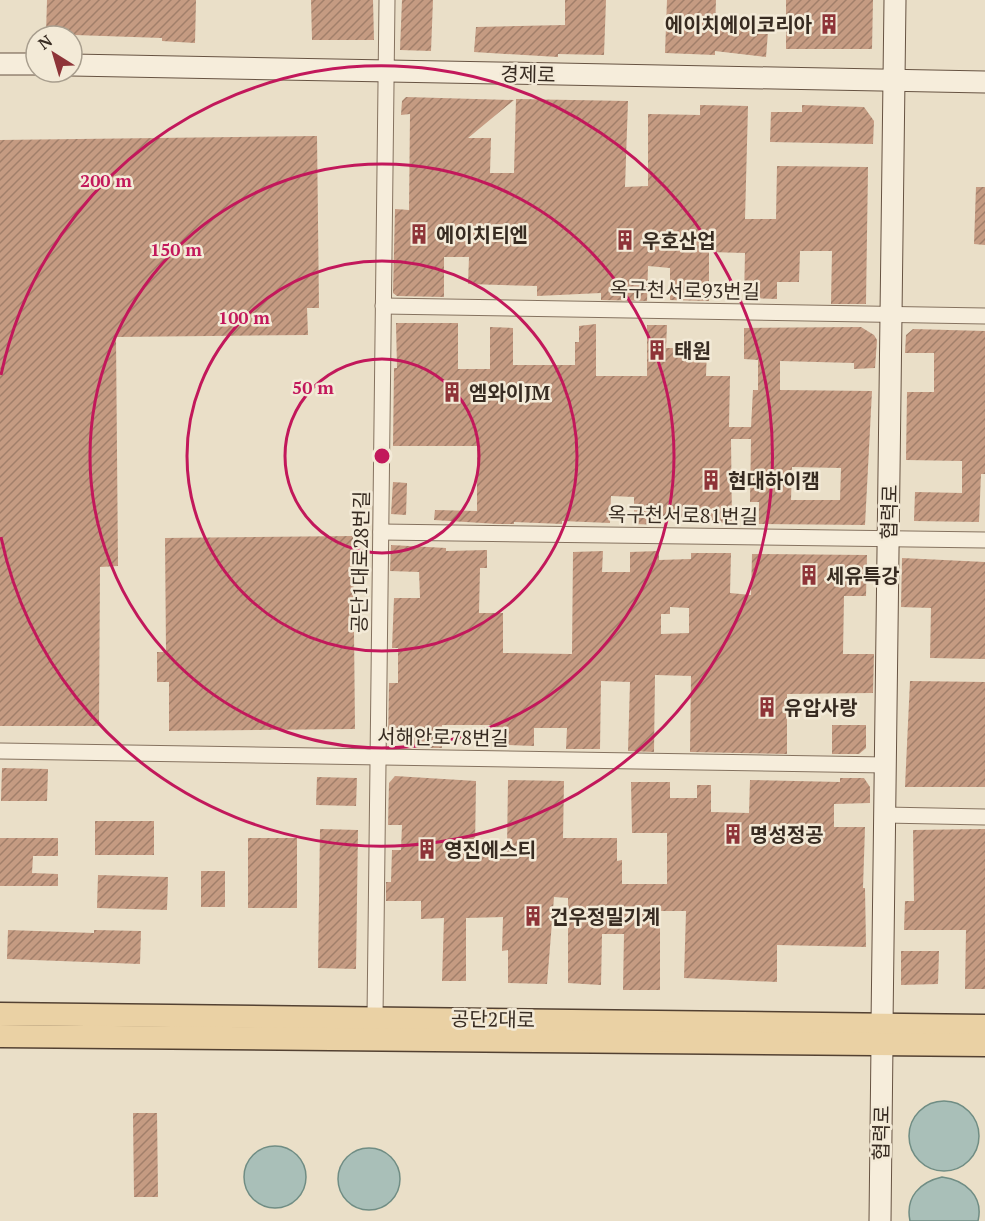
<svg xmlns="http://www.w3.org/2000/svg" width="985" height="1221" viewBox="0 0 985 1221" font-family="'PT Serif','Noto Sans KR',serif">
  <defs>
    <pattern id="building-hatch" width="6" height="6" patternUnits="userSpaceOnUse" patternTransform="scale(1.5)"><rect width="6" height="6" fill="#c59b82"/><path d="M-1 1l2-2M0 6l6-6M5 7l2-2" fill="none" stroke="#a17f6a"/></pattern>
  </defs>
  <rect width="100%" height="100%" fill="#eadfc8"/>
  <g fill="#a9bfb8" stroke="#708d84" stroke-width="1.5">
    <circle cx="944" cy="1136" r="35"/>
    <circle cx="275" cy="1177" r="31"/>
    <circle cx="369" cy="1179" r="31"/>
    <path d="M942 1177C965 1180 984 1196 978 1221H910C905 1197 920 1182 942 1177Z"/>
  </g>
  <g fill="url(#building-hatch)" fill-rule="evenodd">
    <path d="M47 0H196L195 43 162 41V38L46 34Z"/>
    <path d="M311 0H373L374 40H312Z"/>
    <path d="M402 0H433L431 51 400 50Z"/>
    <path d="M565 0H606L604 55 558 54V57L474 52 476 27 565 25Z"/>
    <path d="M667 0H716L715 28 768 32 766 57 715 51V55L665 53Z"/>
    <path d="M786 0H873L872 49H786Z"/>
    <path d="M406 97 514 100 468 138H491L490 173H514L516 99 628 101 625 187 648 186V114L700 115V105L748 106 745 219H776L777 166 868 167 866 304H831L832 251H800L799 282H777V299L744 298 745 253 709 252V301L670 300V268L648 266 647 301 601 300V293L537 296V286L468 284 469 257H444V297L397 296 393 293 395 209 409 210 410 114 401 115 402 101Z"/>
    <path d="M802 105 864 107 874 121 873 144 770 142 771 112H802Z"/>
    <path d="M317 136 319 308H307L308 335 116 337 118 566 100 567 99 726H0V140Z"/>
    <path d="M976 187H985V245L974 244Z"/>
    <path d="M396 323H458V369H490V327L513 328V365H575V342H579V326L596 324V376H647V325H667L666 348H707L706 376H730L729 427H751L753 390H758V360L744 359V328L861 327 874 335 877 340 875 368 854 369V363L780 361V390L872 391 865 525 759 524V502H750L751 439H731L732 523 690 522V518L663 516V525L634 524V497L611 496 610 523 562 521V524L514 522V524H498L434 520 435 510 477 511V446H393L394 368H397ZM792 467 841 468 840 500H791Z"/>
    <path d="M913 329 985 331V474H981L979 522 914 521 915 492 962 493V461L906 460 907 392H934V353H905L906 335Z"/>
    <path d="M393 482 407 483 406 515 391 514Z"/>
    <path d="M353 536 355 729 169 731V682H157V652H166L165 538Z"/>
    <path d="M391 545 446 548V551L487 550V568H480L479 613H503V653L572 654 573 552 603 551 602 572H630V552L659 551V560L691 559V553H731L730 593 751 595 752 554 867 555 866 596H844L843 654H874L873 693 787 694V754L690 752 691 676 655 675 654 752 628 751 630 682 601 681 600 749H566L567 728H534V746L508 745V735H494V725H442V748H414V742L388 741 389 683H398V648H392L394 598H420L419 572 390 571ZM670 607 689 608V633L661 634V614H670Z"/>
    <path d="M902 558 985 562V659L930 658 931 608 901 607Z"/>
    <path d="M910 681 985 682V787H905Z"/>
    <path d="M832 725H866V748L859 754H832Z"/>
    <path d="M2 768 48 769 47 801H1Z"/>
    <path d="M395 776 476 781 475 849H507L508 780 564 781 563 838H617V861L622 860V884H667V833H632L631 782H670V798H697V785H711V812L749 813 750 780 840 782V778H864L870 787V803L834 804V827H865L863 888H865L866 947 777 945V982L684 978 686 911H660V990H623L624 934H602L601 985 568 983V898L554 897 547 984 508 983V950L502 951 503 917 466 918V981H442L444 918 421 919V901H386V882H391L392 850H401L402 825H388L389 783Z"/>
    <path d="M317 777 357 778 356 806 316 805Z"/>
    <rect x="95" y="821" width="59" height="34"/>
    <path d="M320 829 358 830 356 969 318 968Z"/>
    <path d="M985 829V989H965L966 930H904L905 901H914L913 830Z"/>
    <path d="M0 838H58V856H33L32 873 58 874V886H0Z"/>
    <rect x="248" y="838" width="49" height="70"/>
    <rect x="201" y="871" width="24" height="36"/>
    <path d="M98 875 168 877 167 910 97 908Z"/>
    <path d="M8 930 94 933V930L141 931 140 964 7 959Z"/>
    <path d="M901 951H939L938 984 901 985Z"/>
    <path d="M133 1113H157L158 1197H134Z"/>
  </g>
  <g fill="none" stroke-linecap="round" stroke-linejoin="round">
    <g stroke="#85725f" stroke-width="17">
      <g id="street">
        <path d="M383 306 985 316"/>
        <path d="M381 532 985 540"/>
        <path d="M0 751 886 765"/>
        <path d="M885 815 985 817"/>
        <path d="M375 1017 387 0"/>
      </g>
    </g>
    <g stroke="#675342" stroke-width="23">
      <g id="secondary">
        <path d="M0 64H36"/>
        <path d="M72 65 985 82"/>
        <path d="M882 1024 895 0"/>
        <path d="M880 1221 882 1044"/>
      </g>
    </g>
    <g stroke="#534132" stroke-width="25">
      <g id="primary">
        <path d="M0 1014 985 1026"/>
        <path d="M0 1036 985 1045"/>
      </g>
    </g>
    <use href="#street" stroke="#f6eddb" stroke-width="15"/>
    <use href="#secondary" stroke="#f6eddb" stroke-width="21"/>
    <use href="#primary" stroke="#ead1a4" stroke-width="22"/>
  </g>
  <g fill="none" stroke="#c2185b" stroke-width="3">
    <circle cx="382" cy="456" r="97"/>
    <circle cx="382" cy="456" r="195"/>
    <circle cx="382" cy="456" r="292"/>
    <path d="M1 375A390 390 0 1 1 1 537"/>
  </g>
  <defs>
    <g id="building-bare" transform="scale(1.62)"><path d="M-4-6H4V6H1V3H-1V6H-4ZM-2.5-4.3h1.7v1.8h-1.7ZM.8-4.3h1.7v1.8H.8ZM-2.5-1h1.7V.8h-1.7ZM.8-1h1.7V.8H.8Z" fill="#8e3438" stroke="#f3ead7" stroke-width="2.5" paint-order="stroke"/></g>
  </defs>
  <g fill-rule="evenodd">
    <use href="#building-bare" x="829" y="24"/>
    <use href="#building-bare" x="419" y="234"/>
    <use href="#building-bare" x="625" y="240"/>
    <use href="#building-bare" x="657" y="350"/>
    <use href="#building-bare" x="452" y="392"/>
    <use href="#building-bare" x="711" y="480"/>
    <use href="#building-bare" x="809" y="575"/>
    <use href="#building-bare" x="767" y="707"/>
    <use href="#building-bare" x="733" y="834"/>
    <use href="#building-bare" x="427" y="849"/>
    <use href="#building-bare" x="533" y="916"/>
  </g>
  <g text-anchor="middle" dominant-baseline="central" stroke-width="5" stroke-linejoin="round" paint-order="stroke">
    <g font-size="20" font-weight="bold" fill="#372b21" stroke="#f3ead7" text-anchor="start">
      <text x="812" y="24" text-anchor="end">에이치에이코리아</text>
      <text x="436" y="234">에이치티엔</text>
      <text x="642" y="240">우호산업</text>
      <text x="674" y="350">태원</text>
      <text x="469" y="392">엠와이JM</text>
      <text x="728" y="480">현대하이캠</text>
      <text x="826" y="575">세유특강</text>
      <text x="784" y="707">유압사랑</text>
      <text x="750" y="834">명성정공</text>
      <text x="444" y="849">영진에스티</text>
      <text x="550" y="916">건우정밀기계</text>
    </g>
    <g font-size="20" fill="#372b21" stroke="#f3ead7">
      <text transform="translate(528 74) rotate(1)">경제로</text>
      <text transform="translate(685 290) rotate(1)">옥구천서로93번길</text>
      <text transform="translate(889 512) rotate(-89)">협력로</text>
      <text transform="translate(683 515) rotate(1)">옥구천서로81번길</text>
      <text transform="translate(360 562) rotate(-89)">공단1대로28번길</text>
      <text transform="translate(443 737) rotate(1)">서해안로78번길</text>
      <text transform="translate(493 1019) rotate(1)">공단2대로</text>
      <text transform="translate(881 1133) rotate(-89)">협력로</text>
    </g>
  </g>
  <circle cx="382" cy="456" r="9" fill="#c2185b" stroke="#f3ead7" stroke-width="3"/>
  <g font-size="18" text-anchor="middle" font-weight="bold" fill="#c2185b" stroke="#f3ead7" stroke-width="5" stroke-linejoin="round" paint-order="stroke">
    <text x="106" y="187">200 m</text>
    <text x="176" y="256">150 m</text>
    <text x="244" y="324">100 m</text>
    <text x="313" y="394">50 m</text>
  </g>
  <g transform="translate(54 54) rotate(323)"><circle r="28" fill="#f3ead7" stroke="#a89e8e" stroke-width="1.5"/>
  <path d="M0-4.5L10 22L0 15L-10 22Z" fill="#8e3438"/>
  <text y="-9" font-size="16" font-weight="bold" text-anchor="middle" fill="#372b21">N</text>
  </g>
</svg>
